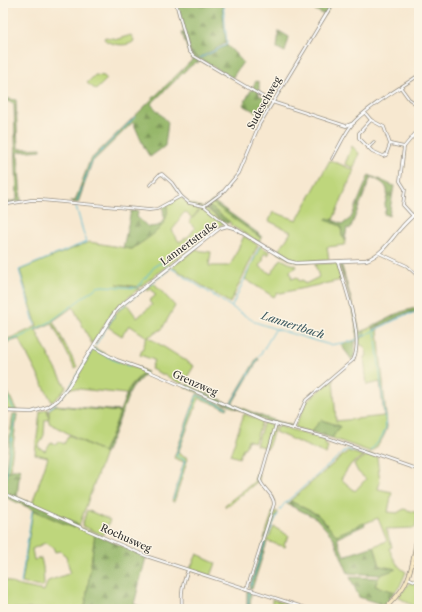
<svg xmlns="http://www.w3.org/2000/svg" width="422" height="612" viewBox="0 0 422 612" font-family="'Libre Caslon Text',serif">
  <defs>
    <pattern id="forest-firs" width="22" height="20" patternUnits="userSpaceOnUse"><rect width="22" height="20" fill="#96b76b"/><path d="M5 1l3.5 6h-7zM16 11l3.5 6h-7z" fill="#7b9558"/></pattern>
  </defs>
  <rect width="100%" height="100%" fill="#fcf5e5"/>
  <filter id="ink" filterUnits="userSpaceOnUse"><feTurbulence type="fractalNoise" baseFrequency=".025" numOctaves="2"/><feDisplacementMap in="SourceGraphic" scale="8" xChannelSelector="R" yChannelSelector="G"/><feConvolveMatrix kernelMatrix="1 2 1 2 8 2 1 2 1" color-interpolation-filters="sRGB"/></filter>
  <filter id="wash" filterUnits="userSpaceOnUse"><feTurbulence type="fractalNoise" baseFrequency=".012" numOctaves="4" result="noise"/><feDisplacementMap in="SourceGraphic" scale="16" xChannelSelector="R" yChannelSelector="G"/><feGaussianBlur stdDeviation="0.9" result="paint"/><feColorMatrix in="noise" values="0 0 0 0 0 0 0 0 0 0 0 0 0 0 0 0 0 1.4 0 .05"/><feComposite in="paint" operator="in"/></filter>
  <g filter="url(#wash)">
    <rect width="100%" height="100%" fill="#f7e8d0"/>
    <g fill="#bed67b" stroke="#748053">
      <path d="M131 35 134 40 133 42C127 47 109 45 104 39L105 37 118 39Z"/>
      <path d="M95 75 104 76 107 79 96 90 87 83Z"/>
      <path d="M352 146 359 153 354 168 345 164Z"/>
      <path d="M330 160 354 170 333 220 327 218 326 220 341 226 342 236 345 240V245L327 247 329 260 298 262 289 259 277 252 286 240 291 232 269 221 273 212 297 220Z"/>
      <path d="M180 197 189 203 202 207 192 218 185 212C178 218 178 224 172 230L179 242 189 236 195 228 189 222 203 207 207 209 224 223 213 230 140 287 117 284 136 287 140 290H137L114 310 92 344 73 307 53 321 77 367 75 369 52 323 36 330 44 347 66 387 61 394 52 402 19 339 3 344V338L4 340 16 336 37 326 20 270 89 242 132 249 157 230 167 214V205Z"/>
      <path d="M211 202 261 238 259 242 230 225 231 223 208 205Z"/>
      <path d="M244 236 258 245 230 303 172 267 194 250 211 252 209 266H230Z"/>
      <path d="M260 246 270 252 268 255 265 253 262 258 264 259 259 266 271 274 281 259 291 264 296 265 297 267 290 271 292 279 297 277 299 281 303 280 305 284 319 277 315 264 337 263 342 280 276 294 274 297 245 279Z"/>
      <path d="M154 283 175 306 162 329 148 337 194 366 183 384 151 369 154 360 140 355 147 337 129 325 122 336 108 327 117 312 127 304 137 318 152 305 149 301 156 295 151 289 148 291 146 289Z"/>
      <path d="M373 326 374 331 378 329 387 427C385 436 378 447 371 452L332 438 340 426 321 420 311 432 296 428 295 426 307 401 333 379 336 421 384 416 380 382 367 385 364 357 367 356 365 347 357 343 361 332Z"/>
      <path d="M94 348 118 361 145 371 132 384 126 394 70 388Z"/>
      <path d="M3 383 17 411 3 410Z"/>
      <path d="M197 394 228 407 227 409 199 398 178 453 188 458 174 502 172 501 184 462 174 458Z"/>
      <path d="M55 405 120 412 112 434 103 452 49 423V419L45 420 44 435 38 447 45 451 51 442 56 445 58 441 64 444 69 435 105 453 79 526 76 525V523L32 504 48 457 35 454 40 412 47 409 49 418V410Z"/>
      <path d="M13 414H17L10 470 5 472Z"/>
      <path d="M244 414 262 421 255 442 248 440 245 448H243L239 458 230 455Z"/>
      <path d="M264 422 275 426 268 448 256 445Z"/>
      <path d="M277 426H278L325 439 326 441 325 445 328 446 326 454 275 432Z"/>
      <path d="M348 451 363 456 351 464 341 479 355 491 366 479 358 472 354 464 369 454 377 457 380 482 378 489 392 492 388 512 397 513 404 509 418 513 415 528 386 529 392 547 389 548C393 558 397 567 406 572L400 586 395 592 375 586 380 575 395 569 380 566 374 546 387 541 378 518 336 535 318 515 290 501Z"/>
      <path d="M256 474H260L259 480 233 502 225 507V505L254 482Z"/>
      <path d="M33 510 74 528 76 526 95 534 85 607 84 609H3V579L16 585 44 591 48 581 68 574 70 571 66 556 60 551 55 552 53 547 45 543 32 549 34 560 41 558 43 567 44 585 41 587 22 583Z"/>
      <path d="M87 510 110 520 103 535 82 526Z"/>
      <path d="M273 511 278 512 265 539H264Z"/>
      <path d="M274 527 289 536 284 544 286 546 285 547 267 541Z"/>
      <path d="M197 554 204 557V558L215 563H216L211 576 190 569Z"/>
      <path d="M411 581 419 585V609L398 597Z"/>
      <path d="M272 599 303 609H272Z"/>
    </g>
    <g fill="url(#forest-firs)" stroke="#60714b">
      <path d="M177 3H222L226 43 199 58 194 55 190 50Z"/>
      <path d="M307 3H332L325 15 305 5Z"/>
      <path d="M279 31 289 37 285 52 277 48Z"/>
      <path d="M184 32 189 51 200 60 198 63 196 62 187 69 151 104 168 122 165 146 150 157 145 149 133 122 92 162 78 203 70 202V201H75L90 160 190 62 193 59 188 51 182 33Z"/>
      <path d="M227 45 243 62 232 78 200 59Z"/>
      <path d="M256 81 259 82V95L271 102 263 116 243 105Z"/>
      <path d="M3 98 16 100 18 149 41 148V150L18 152 21 201 3 204V203L17 200 14 104 10 102 3 100Z"/>
      <path d="M369 175 394 186 389 216 384 214 386 209 384 207C390 189 389 185 371 177L350 229 347 228 345 240 342 236 341 226 326 220 327 218 343 224 351 218Z"/>
      <path d="M213 201 262 236 261 238 211 202Z"/>
      <path d="M167 205C167 208 168 211 167 214 165 230 143 241 132 249L123 248 131 211H138L137 217 148 227 158 226 164 220 163 207Z"/>
      <path d="M206 205H208L229 222 227 224 206 207Z"/>
      <path d="M339 263H341L360 332 364 331 365 336 357 341C358 318 346 286 339 263Z"/>
      <path d="M419 307V311L404 314 374 329 373 326 401 312Z"/>
      <path d="M355 340V355L352 360 341 345Z"/>
      <path d="M257 358 259 359 232 404 264 417 293 426 291 427 264 420 185 387 187 384 230 404Z"/>
      <path d="M145 371 147 372 134 386 130 391 114 434 105 453 103 452 112 434 120 412 61 406 55 405 120 411 128 390Z"/>
      <path d="M321 420 340 426 332 438 311 432Z"/>
      <path d="M20 468 17 497 77 523 74 528 3 496 5 472Z"/>
      <path d="M290 501 318 515 336 535 364 523 365 525 337 538 344 556 374 546 380 566 396 569 380 575 348 573 333 537 316 518 287 504Z"/>
      <path d="M95 534 146 557 134 604 147 609H84L85 607Z"/>
      <path d="M264 542H267L252 589 249 588Z"/>
      <path d="M350 577 378 578 375 586 395 592 384 605 359 597Z"/>
      <path d="M247 591 251 592 250 609H247Z"/>
    </g>
    <g fill="none" stroke-linecap="round" stroke-linejoin="round">
      <g stroke="#58bcd6" stroke-width="1">
        <path d="M200 58 226 45 227 43 223 3"/>
        <path d="M77 201 92 160 135 117"/>
        <path d="M171 268 255 322 276 329 330 345 353 341 405 315 419 312"/>
        <path d="M138 287 155 266 160 263 167 266"/>
        <path d="M232 306 260 246"/>
        <path d="M118 310 170 269"/>
        <path d="M35 325 19 270 86 242 76 206"/>
        <path d="M3 342 18 338 50 322 97 287 103 286 136 288"/>
        <path d="M95 346 115 314"/>
        <path d="M259 357 275 330"/>
        <path d="M3 387 14 410"/>
        <path d="M60 399 69 388 93 349 116 361 129 366"/>
        <path d="M230 405 258 359"/>
        <path d="M49 408 56 403"/>
        <path d="M370 451C376 445 384 436 386 427L375 330"/>
        <path d="M4 491 15 415"/>
        <path d="M173 499 185 460 176 456 197 395 227 408"/>
        <path d="M280 510 284 504 347 449 365 454"/>
        <path d="M266 539 278 514"/>
        <path d="M21 583 32 511"/>
        <path d="M250 588 265 543"/>
        <path d="M248 609 249 592"/>
      </g>
    </g>
  </g>
  <g filter="url(#ink)">
    <g fill="none" stroke-linecap="round" stroke-linejoin="round">
      <g stroke="#918a7e" stroke-width="3.5">
        <g id="minor">
          <path d="M176 3 189 51 194 56 272 102 346 126 354 123"/>
          <path d="M401 88 409 99 419 106"/>
          <path d="M415 103 419 95"/>
          <path d="M365 113 371 120 359 133V138L372 151 383 156 386 155 390 144"/>
          <path d="M371 120 384 127 390 144 404 147"/>
          <path d="M368 148 374 142"/>
          <path d="M332 159C339 147 345 132 354 122 370 105 399 89 419 75"/>
          <path d="M150 185 159 175 162 174 172 183 181 196"/>
          <path d="M3 205 31 200H41L149 210 157 209 181 196 189 203 204 206 226 224 227 226"/>
          <path d="M204 206 223 192 239 173 259 125 333 3"/>
          <path d="M413 216 403 205 405 189 400 181 404 147 419 129"/>
          <path d="M379 253 407 266 419 277"/>
          <path d="M93 347 117 360 148 371 263 421 325 437 419 470"/>
          <path d="M293 429 306 400 353 360C365 338 344 286 338 262"/>
          <path d="M3 493 146 556 309 609"/>
          <path d="M408 578 419 583"/>
          <path d="M247 589 274 504C274 494 263 489 260 480L276 424"/>
          <path d="M182 609C181 593 182 585 188 570"/>
        </g>
      </g>
      <g stroke="#918a7e" stroke-width="4">
        <path id="tertiary" d="M3 411 32 412 48 407 58 400 68 387 112 316 119 307 220 228 227 226 234 228 288 261 296 263 366 260C382 255 390 240 401 228 406 222 413 216 419 210"/>
      </g>
      <g stroke="#918a7e" stroke-width="4.5">
        <path id="secondary" d="M385 609C392 601 400 594 405 584 414 567 415 544 419 525"/>
      </g>
      <use href="#minor" stroke="#fff" stroke-width="2"/>
      <use href="#tertiary" stroke="#fff" stroke-width="2.5"/>
      <use href="#secondary" stroke="#f8e8c3" stroke-width="3"/>
    </g>
  </g>
  <g text-anchor="middle" dominant-baseline="central" stroke-width="3" stroke-linejoin="round" paint-order="stroke">
    <g font-size="10" fill="#2b2b2b" stroke="#fcf5e5">
      <text transform="translate(264 103) rotate(-61)">Sudeschweg</text>
      <text transform="translate(189 243) rotate(-36)">Lannertstraße</text>
      <text transform="translate(195 383) rotate(24)">Grenzweg</text>
      <text transform="translate(126 538) rotate(24)">Rochusweg</text>
    </g>
    <g font-size="11" font-style="italic" fill="#38565e" stroke="#fcf5e5">
      <text transform="translate(293 325) rotate(18)">Lannertbach</text>
    </g>
  </g>
  <rect width="422" height="612" fill="none" stroke="#fcf5e5" stroke-width="16"/>
</svg>
